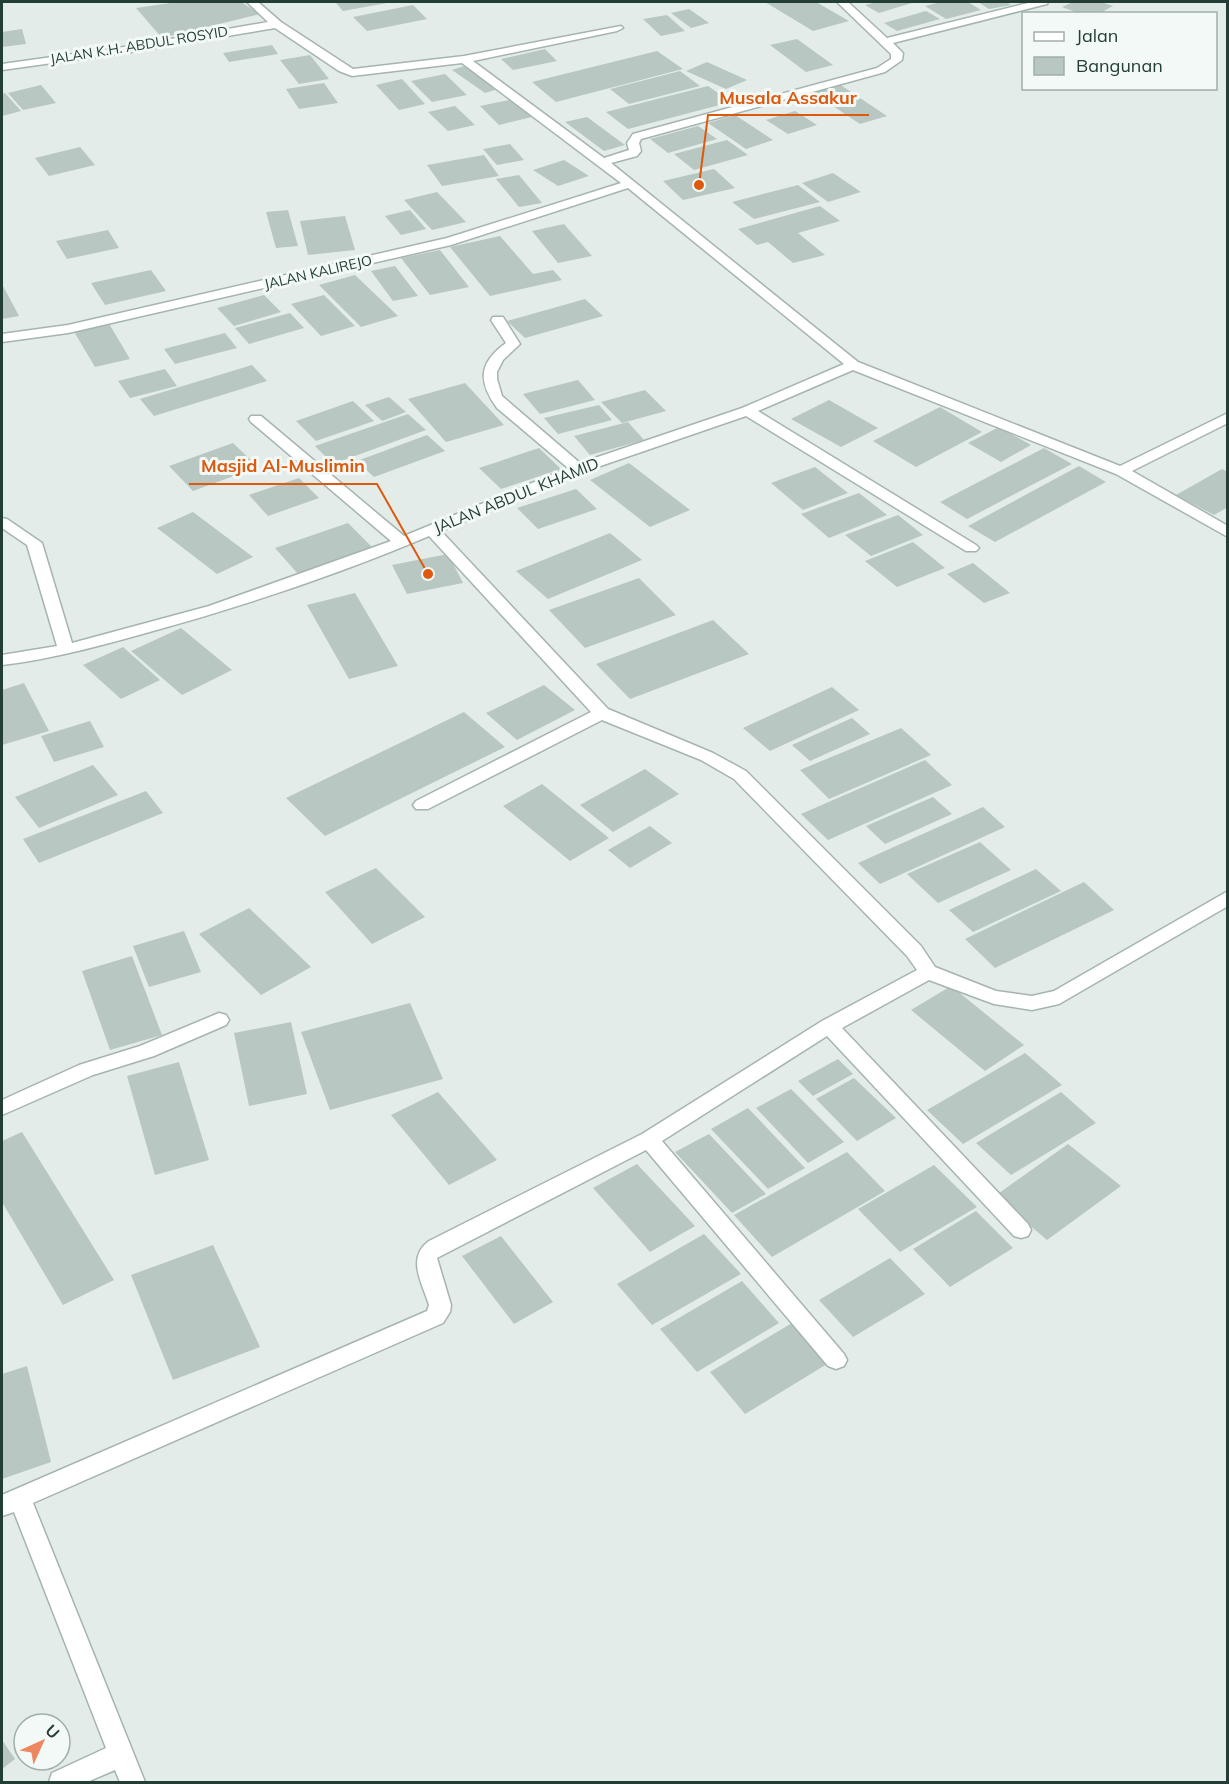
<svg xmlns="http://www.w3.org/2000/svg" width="1229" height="1784" viewBox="0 0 1229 1784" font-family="Mulish,sans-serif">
  <rect width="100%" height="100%" fill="#e3ece8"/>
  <g fill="#b8c7c1">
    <path d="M177 2H241L260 14 162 38 136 8Z"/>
    <path d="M346 2H387V3L343 11 336 3Z"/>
    <path d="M765 2H816L849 21 813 31Z"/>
    <path d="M877 2H915L879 13 865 5Z"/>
    <path d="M941 2H968L981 10 946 19 925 6Z"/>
    <path d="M978 2H1007L1011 5 989 9Z"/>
    <path d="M1073 2H1101L1113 6 1098 14H1081L1062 7Z"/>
    <path d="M413 5 427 19 367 31 353 17Z"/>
    <path d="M689 9 709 23 691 28 671 13Z"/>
    <path d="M926 11 940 19 897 31 884 23Z"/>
    <path d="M667 15 685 31 661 36 643 19Z"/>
    <path d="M22 29 26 44 2 47V32Z"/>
    <path d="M797 39 833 65 806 72 770 45Z"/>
    <path d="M272 45 278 54 229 62 223 53Z"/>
    <path d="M545 49 557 61 513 70 501 59Z"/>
    <path d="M657 51 683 69 556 102 532 82Z"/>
    <path d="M310 55 329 79 299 84 280 60Z"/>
    <path d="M707 62 747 80 726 89 686 71Z"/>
    <path d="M464 66 498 89 485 93 452 70Z"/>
    <path d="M680 71 700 86 629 104 610 89Z"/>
    <path d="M445 74 467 95 432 102 411 81Z"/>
    <path d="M402 79 425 104 399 110 376 85Z"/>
    <path d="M324 83 338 103 299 109 286 89Z"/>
    <path d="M839 84 887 116 860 124 812 92Z"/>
    <path d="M41 85 56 103 23 110 8 93Z"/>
    <path d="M708 86 731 102 628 129 606 112Z"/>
    <path d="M5 93 21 111 2 116V94Z"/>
    <path d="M513 99 532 117 499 125 480 106Z"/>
    <path d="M455 106 475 125 448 131 428 112Z"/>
    <path d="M795 111 817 125 788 134 766 120Z"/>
    <path d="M735 115 773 140 746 149 708 123Z"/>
    <path d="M587 117 625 145 604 151 565 122Z"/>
    <path d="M698 126 717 139 668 153 650 139Z"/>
    <path d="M727 140 748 155 694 170 674 154Z"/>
    <path d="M510 144 524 160 497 165 483 149Z"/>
    <path d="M80 147 95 165 49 176 35 158Z"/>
    <path d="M484 155 499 176 442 186 427 165Z"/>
    <path d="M564 160 589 176 558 186 533 170Z"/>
    <path d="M714 169 735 188 683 200 663 181Z"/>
    <path d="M833 173 861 192 828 202 802 183Z"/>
    <path d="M519 175 542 203 519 207 496 179Z"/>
    <path d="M798 185 820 202 754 219 732 202Z"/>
    <path d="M437 192 466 222 432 230 404 200Z"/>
    <path d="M820 206 840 221 798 233 825 255 793 263 768 242 757 245 738 229Z"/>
    <path d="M288 210 298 246 276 248 266 212Z"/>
    <path d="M410 210 426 229 401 235 385 216Z"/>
    <path d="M345 216 355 250 308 255 300 221Z"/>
    <path d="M564 224 592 256 558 263 532 231Z"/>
    <path d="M108 230 119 248 67 259 56 241Z"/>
    <path d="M500 236 533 274 553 270 562 280 490 296 450 247Z"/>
    <path d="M440 250 469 287 430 295 401 258Z"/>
    <path d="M395 266 418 296 393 301 371 271Z"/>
    <path d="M151 270 166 291 105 305 91 283Z"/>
    <path d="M355 275 398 316 361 327 319 285Z"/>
    <path d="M2 284 19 316 2 319Z"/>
    <path d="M264 295 281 312 234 326 217 308Z"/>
    <path d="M324 295 355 326 321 336 291 304Z"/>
    <path d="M585 299 603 316 525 338 507 321Z"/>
    <path d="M290 313 304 328 249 344 235 328Z"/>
    <path d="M108 322 130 359 95 367 73 330Z"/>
    <path d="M225 333 237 348 175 364 164 349Z"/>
    <path d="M252 365 267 381 154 416 140 399Z"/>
    <path d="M165 369 177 386 130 398 118 381Z"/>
    <path d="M578 380 595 400 540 414 523 394Z"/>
    <path d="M465 383 504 425 446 442 408 399Z"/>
    <path d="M645 390 666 411 622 423 601 402Z"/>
    <path d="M389 397 406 412 382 421 365 405Z"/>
    <path d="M829 400 878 428 841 447 791 419Z"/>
    <path d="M353 401 374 421 316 441 296 421Z"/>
    <path d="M599 405 612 420 558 434 544 418Z"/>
    <path d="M940 407 982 432 916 467 873 441Z"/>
    <path d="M408 414 426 430 333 464 315 446Z"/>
    <path d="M628 422 644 440 590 455 574 436Z"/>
    <path d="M999 427 1031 445 1001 462 968 443Z"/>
    <path d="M427 435 445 451 374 477 357 461Z"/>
    <path d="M233 443 258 467 193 491 169 466Z"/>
    <path d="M539 448 561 469 501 489 479 468Z"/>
    <path d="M1044 448 1072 464 967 519 940 502Z"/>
    <path d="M629 463 690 510 650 527 590 480Z"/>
    <path d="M1079 466 1106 482 995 542 968 526Z"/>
    <path d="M815 467 848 493 803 510 771 483Z"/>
    <path d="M1222 469 1228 472V507L1214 515 1176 495Z"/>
    <path d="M299 478 319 498 268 516 249 495Z"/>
    <path d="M576 489 597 509 538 529 517 508Z"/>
    <path d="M859 493 887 515 829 538 801 514Z"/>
    <path d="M193 512 253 557 217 574 157 528Z"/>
    <path d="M898 515 923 535 871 556 845 535Z"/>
    <path d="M348 523 372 547 298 574 275 548Z"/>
    <path d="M610 533 642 560 548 599 516 571Z"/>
    <path d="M913 542 945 568 897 587 865 561Z"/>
    <path d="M448 554 463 583 407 594 392 565Z"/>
    <path d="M973 563 1010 593 984 603 947 574Z"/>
    <path d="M639 578 676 615 585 648 549 610Z"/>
    <path d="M355 593 398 666 349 679 307 605Z"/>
    <path d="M713 620 749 654 630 699 596 664Z"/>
    <path d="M181 628 232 670 182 695 131 651Z"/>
    <path d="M123 647 160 680 121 699 83 665Z"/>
    <path d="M24 683 49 731 2 745V690Z"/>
    <path d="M544 685 575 710 517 740 486 713Z"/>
    <path d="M832 687 859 710 770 751 743 728Z"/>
    <path d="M464 712 505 747 325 836 286 798Z"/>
    <path d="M852 718 870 734 810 761 792 745Z"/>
    <path d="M90 721 104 747 54 762 41 736Z"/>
    <path d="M901 728 931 755 829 799 800 770Z"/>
    <path d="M925 760 952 785 828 840 801 814Z"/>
    <path d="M93 765 118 795 39 828 15 797Z"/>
    <path d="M645 769 679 794 613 832 580 805Z"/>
    <path d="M542 784 609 838 570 861 503 806Z"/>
    <path d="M146 791 163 813 39 863 23 839Z"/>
    <path d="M933 797 952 814 885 844 866 826Z"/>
    <path d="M983 807 1005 827 880 884 858 863Z"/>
    <path d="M650 826 672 843 630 868 608 850Z"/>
    <path d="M980 842 1011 870 938 903 907 874Z"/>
    <path d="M376 868 425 917 372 944 325 892Z"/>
    <path d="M1036 869 1061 891 973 932 949 910Z"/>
    <path d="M1084 882 1114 910 995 968 965 939Z"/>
    <path d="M249 908 311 967 261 995 199 934Z"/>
    <path d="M184 931 201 972 149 987 133 946Z"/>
    <path d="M132 956 162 1035 110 1050 82 971Z"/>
    <path d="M951 986 1024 1045 985 1071 911 1010Z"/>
    <path d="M410 1003 443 1079 330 1110 301 1032Z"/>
    <path d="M291 1022 307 1094 249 1106 234 1033Z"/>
    <path d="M1025 1053 1062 1085 963 1144 927 1110Z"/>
    <path d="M838 1059 853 1074 813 1096 798 1081Z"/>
    <path d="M179 1062 209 1160 155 1175 127 1076Z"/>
    <path d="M854 1078 896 1118 857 1141 816 1099Z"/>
    <path d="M791 1089 844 1142 808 1163 756 1108Z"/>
    <path d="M438 1092 497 1160 449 1185 391 1115Z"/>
    <path d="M1061 1092 1096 1123 1011 1175 976 1143Z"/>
    <path d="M748 1108 805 1168 768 1189 711 1129Z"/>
    <path d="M22 1132 114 1280 63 1305 2 1202V1141Z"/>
    <path d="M709 1134 766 1194 732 1213 675 1152Z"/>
    <path d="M1068 1144 1121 1186 1047 1240 995 1196Z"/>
    <path d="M847 1152 885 1191 772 1257 734 1215Z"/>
    <path d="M637 1164 695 1226 650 1252 593 1188Z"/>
    <path d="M934 1165 977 1207 900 1252 858 1209Z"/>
    <path d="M976 1211 1013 1248 950 1287 913 1249Z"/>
    <path d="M704 1234 741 1274 652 1325 617 1284Z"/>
    <path d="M501 1236 553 1302 514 1324 462 1256Z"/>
    <path d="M213 1245 260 1347 173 1380 131 1275Z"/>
    <path d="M890 1258 925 1294 853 1337 819 1300Z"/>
    <path d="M742 1281 779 1323 697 1372 660 1329Z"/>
    <path d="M792 1323 827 1364 745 1414 710 1372Z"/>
    <path d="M27 1366 51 1462 2 1479V1374Z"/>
    <path d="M2 1740 15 1759 2 1769Z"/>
  </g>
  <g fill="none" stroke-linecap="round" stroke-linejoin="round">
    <g stroke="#a6b4af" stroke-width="3">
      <g id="street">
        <path d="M247 2H258L281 22 353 69 464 56 621 26 623 28 617 31 473 61 604 158 629 150 627 143 633 134 877 68 891 59V54L837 2H848L887 38 1032 2H1048L1047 4 893 43 903 53 902 60 885 72 641 139 639 143 641 151 637 156 611 163 858 362 1120 466 1228 413V423L1132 471 1228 526V537L1116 474 853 370 758 411 976 545 979 548 976 551H966L746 416 583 472 441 531 608 709 713 753 746 771 921 946 935 967 996 991 1032 996 1054 991 1228 891V906L1059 1004 1032 1010 994 1004 929 980 842 1028 1028 1224 1031 1230 1028 1236 1021 1238 1014 1236 827 1036 662 1141 844 1354 847 1360 844 1366 836 1369 828 1366 646 1150 437 1258 451 1305 450 1312 443 1323 33 1503 145 1782H120L115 1770 87 1782H49L52 1773 106 1748 14 1512 2 1516V1495L427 1311 429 1305C422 1282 406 1258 429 1241L642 1134 822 1021 917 970 907 956 734 779 701 760 602 720 428 809H416L413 805 416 801 591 712 429 536C339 574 247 605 153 631 103 645 53 659 2 665V655L57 646 27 545 2 528V518L7 519 42 543 72 643 209 606 391 541 251 422 249 419 251 416H261L404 536 568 468 497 408C478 382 478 363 506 343L491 320 493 317H503L520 344 503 360 497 372V379L502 396 580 463 742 408 844 364 628 188 451 245 68 333 2 342V334L68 325 447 238 621 183 462 63 352 76 339 71 275 28 131 52 2 70V64L131 46 268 22Z"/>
        <path d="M219 1013 226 1015 229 1020 226 1025 154 1056 93 1075 2 1115V1100L79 1065 140 1046Z"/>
      </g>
    </g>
    <use href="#street" fill="#fff" fill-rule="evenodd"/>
  </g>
  <g text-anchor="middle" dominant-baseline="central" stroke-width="6" stroke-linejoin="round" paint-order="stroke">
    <g font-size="14" fill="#233d37" stroke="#f3f9f6">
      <text transform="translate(139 45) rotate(-9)">JALAN K.H. ABDUL ROSYID</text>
      <text transform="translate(318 272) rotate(-13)">JALAN KALIREJO</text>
    </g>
    <g font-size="16" fill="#233d37" stroke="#f3f9f6">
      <text transform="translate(516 495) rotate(-22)">JALAN ABDUL KHAMID</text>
    </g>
  </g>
  <path fill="none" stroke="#de580e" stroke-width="2" d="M699 185L708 115H869M428 574L377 484H189"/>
  <g fill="#de580e" stroke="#f3f9f6" stroke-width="2">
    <circle cx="699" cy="185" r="6"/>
    <circle cx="428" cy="574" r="6"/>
  </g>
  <g font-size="18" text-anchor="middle" font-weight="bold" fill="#de580e" stroke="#f3f9f6" stroke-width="6" stroke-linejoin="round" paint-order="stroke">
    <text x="788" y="104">Musala Assakur</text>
    <text x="283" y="472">Masjid Al-Muslimin</text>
  </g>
  <rect width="1229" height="1784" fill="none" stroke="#233d37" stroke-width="6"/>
  <rect x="1022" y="12" width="195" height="78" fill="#f3f9f6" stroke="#a0aeaa" stroke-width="1.5"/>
  <rect x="1034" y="32" width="30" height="9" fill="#ffffff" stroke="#a0aeaa" stroke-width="1.5"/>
  <text x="1076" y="42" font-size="18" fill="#233d37">Jalan</text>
  <rect x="1034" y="57" width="30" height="18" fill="#b8c7c1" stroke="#a0aeaa" stroke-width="1.5"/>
  <text x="1076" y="72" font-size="18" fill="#233d37">Bangunan</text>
  <g transform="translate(42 1742) rotate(45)"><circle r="28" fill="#f3f9f6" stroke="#a0aeaa" stroke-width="1.5"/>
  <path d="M0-4.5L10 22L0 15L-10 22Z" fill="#ee865f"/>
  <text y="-9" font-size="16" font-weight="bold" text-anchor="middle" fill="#233d37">U</text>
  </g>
</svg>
